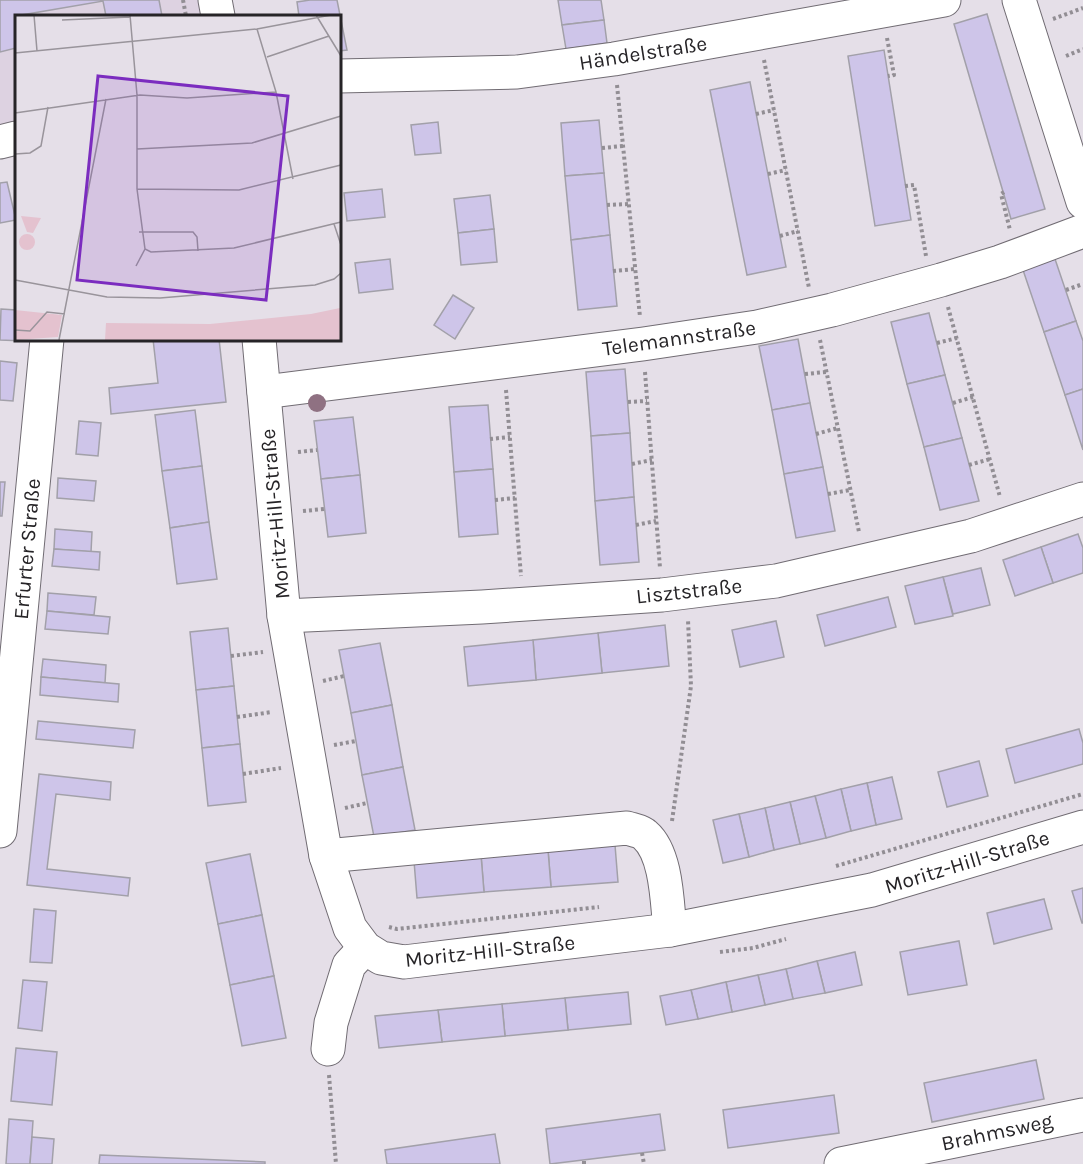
<svg xmlns="http://www.w3.org/2000/svg" width="1083" height="1164" viewBox="0 0 1083 1164" font-family="Karla,sans-serif">
  <rect width="100%" height="100%" fill="#e5dfe8"/>
  <path fill="#ddd2e1" d="M0 0H206L209 16H16V124L0 128Z"/>
  <g fill="#cec5e9" stroke="#a2a0a9" stroke-width="1.5">
    <path d="M0 0H159L162 16H106L103 1 16 16V48L0 52Z"/>
    <path d="M310 0H337L347 50 339 51V16H299L297 2Z"/>
    <path d="M558 0H601L604 20 562 25Z"/>
    <path d="M987 14 1045 209 1011 219 954 24Z"/>
    <path d="M604 20 607 43 566 49 562 25Z"/>
    <path d="M884 50 911 220 875 226 848 56Z"/>
    <path d="M750 82 786 267 747 275 710 90Z"/>
    <path d="M599 120 604 173 565 176 561 123Z"/>
    <path d="M438 122 441 153 415 155 411 125Z"/>
    <path d="M604 173 610 235 571 240 565 176Z"/>
    <path d="M7 182 16 220 0 223V183Z"/>
    <path d="M382 189 385 217 347 221 344 193Z"/>
    <path d="M490 195 494 229 458 233 454 199Z"/>
    <path d="M494 229 497 262 461 265 458 233Z"/>
    <path d="M610 235 617 306 578 310 571 240Z"/>
    <path d="M390 259 393 289 359 293 355 263Z"/>
    <path d="M1055 259 1076 321 1044 332 1023 270Z"/>
    <path d="M453 295 474 308 455 339 434 325Z"/>
    <path d="M1 309 16 310V339H24V341L0 340Z"/>
    <path d="M929 313 945 375 907 384 891 322Z"/>
    <path d="M1076 321 1083 341V389L1065 395 1044 332Z"/>
    <path d="M153 339H219L226 402 111 414 109 388 158 383Z"/>
    <path d="M798 339 810 403 772 410 759 346Z"/>
    <path d="M0 361 17 363 13 401 0 400Z"/>
    <path d="M625 369 630 433 591 436 586 372Z"/>
    <path d="M945 375 962 438 924 447 907 384Z"/>
    <path d="M1083 389V450L1065 395Z"/>
    <path d="M810 403 823 467 784 474 772 410Z"/>
    <path d="M488 405 493 469 454 472 449 407Z"/>
    <path d="M195 410 202 466 162 471 155 415Z"/>
    <path d="M353 417 360 475 321 479 314 421Z"/>
    <path d="M79 421 101 423 98 456 76 454Z"/>
    <path d="M630 433 634 497 595 501 591 436Z"/>
    <path d="M962 438 979 501 940 510 924 447Z"/>
    <path d="M202 466 209 522 170 528 162 471Z"/>
    <path d="M823 467 835 531 796 538 784 474Z"/>
    <path d="M493 469 498 534 459 537 454 472Z"/>
    <path d="M360 475 366 533 328 537 321 479Z"/>
    <path d="M58 478 96 481 94 501 57 498Z"/>
    <path d="M0 482H5L2 516H0Z"/>
    <path d="M634 497 639 562 600 565 595 501Z"/>
    <path d="M209 522 217 579 177 584 170 528Z"/>
    <path d="M55 529 92 532 91 552 54 549Z"/>
    <path d="M1078 534 1083 548V573L1053 583 1041 547Z"/>
    <path d="M1041 547 1053 583 1015 596 1003 560Z"/>
    <path d="M54 549 100 552 99 570 52 566Z"/>
    <path d="M981 568 990 605 953 614 943 577Z"/>
    <path d="M943 577 953 616 915 624 905 586Z"/>
    <path d="M48 593 96 597 94 615 47 611Z"/>
    <path d="M888 597 896 627 825 646 817 615Z"/>
    <path d="M47 611 110 617 108 634 45 629Z"/>
    <path d="M776 621 784 657 740 667 732 630Z"/>
    <path d="M665 625 669 666 602 673 598 633Z"/>
    <path d="M228 628 234 686 196 690 190 632Z"/>
    <path d="M598 633 602 673 536 680 533 640Z"/>
    <path d="M533 640 536 680 468 686 464 647Z"/>
    <path d="M380 643 392 705 351 713 339 650Z"/>
    <path d="M43 659 106 665 105 683 41 677Z"/>
    <path d="M41 677 119 684 118 702 40 695Z"/>
    <path d="M234 686 240 744 202 748 196 690Z"/>
    <path d="M392 705 403 767 362 775 351 713Z"/>
    <path d="M38 721 135 730 133 748 36 739Z"/>
    <path d="M1079 729 1083 743V764L1015 783 1006 749Z"/>
    <path d="M240 744 246 802 208 806 202 748Z"/>
    <path d="M979 761 988 796 947 807 938 772Z"/>
    <path d="M403 767 415 830 374 837 362 775Z"/>
    <path d="M39 774 111 782 110 800 56 794 47 869 130 878 128 896 27 885Z"/>
    <path d="M892 777 902 819 876 825 867 783Z"/>
    <path d="M867 783 876 825 851 831 841 789Z"/>
    <path d="M841 789 851 831 826 838 815 796Z"/>
    <path d="M815 796 826 838 800 844 790 802Z"/>
    <path d="M790 802 800 844 774 850 765 808Z"/>
    <path d="M765 808 774 850 749 857 739 814Z"/>
    <path d="M739 814 749 857 723 863 713 820Z"/>
    <path d="M615 845 618 882 551 887 548 850Z"/>
    <path d="M548 850 551 887 484 892 481 855Z"/>
    <path d="M250 854 262 915 218 924 206 863Z"/>
    <path d="M481 855 484 892 417 898 414 861Z"/>
    <path d="M1083 888V923H1082L1072 891Z"/>
    <path d="M1044 899 1052 929 994 944 987 913Z"/>
    <path d="M34 909 56 911 52 963 30 962Z"/>
    <path d="M262 915 274 976 230 985 218 924Z"/>
    <path d="M959 941 967 985 908 995 900 952Z"/>
    <path d="M855 952 862 985 825 993 817 961Z"/>
    <path d="M817 961 825 993 793 999 786 969Z"/>
    <path d="M786 969 793 999 765 1005 758 975Z"/>
    <path d="M758 975 765 1005 732 1012 726 982Z"/>
    <path d="M274 976 286 1038 242 1046 230 985Z"/>
    <path d="M23 980 47 982 42 1031 18 1028Z"/>
    <path d="M726 982 732 1012 698 1019 691 990Z"/>
    <path d="M691 990 698 1019 666 1025 660 996Z"/>
    <path d="M628 992 631 1024 568 1030 565 998Z"/>
    <path d="M565 998 568 1030 505 1036 502 1004Z"/>
    <path d="M502 1004 505 1036 442 1042 438 1010Z"/>
    <path d="M438 1010 442 1042 379 1048 375 1016Z"/>
    <path d="M16 1048 57 1052 52 1105 11 1101Z"/>
    <path d="M1036 1060 1044 1099 932 1122 924 1083Z"/>
    <path d="M834 1095 839 1133 728 1148 723 1110Z"/>
    <path d="M660 1114 665 1150 550 1164 546 1129Z"/>
    <path d="M9 1119 33 1121 30 1164H6Z"/>
    <path d="M495 1134 500 1164H387L385 1150Z"/>
    <path d="M32 1137 54 1139 52 1164H30Z"/>
    <path d="M100 1155 265 1162V1164H99Z"/>
  </g>
  <g fill="none" stroke-linecap="round" stroke-linejoin="round">
    <g stroke="#716c73" stroke-width="35">
      <g id="minor">
        <path d="M215 0 218 16"/>
        <path d="M1019 0 1083 202"/>
        <path d="M339 76 517 72 614 59 944 0"/>
        <path d="M0 142 16 138"/>
        <path d="M259 339 284 616 326 856 350 928 365 948 381 958 404 962 670 930 872 890 1083 827"/>
        <path d="M264 392 643 344 757 327 832 310 941 280 1000 262 1083 231"/>
        <path d="M284 616 482 607 662 595 776 581 971 536 1083 499"/>
        <path d="M0 831 47 339"/>
        <path d="M326 856 627 828C633 830 641 831 645 835 667 854 667 903 670 930"/>
        <path d="M328 1049 331 1023 349 965 365 948"/>
        <path d="M841 1164 1083 1115"/>
      </g>
    </g>
    <g stroke="#928e94" stroke-width="4" stroke-dasharray="3 3" stroke-linecap="butt">
      <path d="M183 0 186 16"/>
      <path d="M1053 19 1083 8"/>
      <path d="M887 38 894 75 888 76"/>
      <path d="M1066 56 1083 49"/>
      <path d="M764 60 809 288"/>
      <path d="M617 85 640 317"/>
      <path d="M756 114 774 110"/>
      <path d="M602 148 623 146"/>
      <path d="M768 174 786 170"/>
      <path d="M905 186 914 185 926 256"/>
      <path d="M1004 192 1001 194 1010 230"/>
      <path d="M607 205 629 204"/>
      <path d="M780 236 798 231"/>
      <path d="M613 271 635 269"/>
      <path d="M1066 290 1083 284"/>
      <path d="M948 307 1000 497"/>
      <path d="M820 340 859 532"/>
      <path d="M937 343 957 338"/>
      <path d="M645 372 660 568"/>
      <path d="M805 374 826 372"/>
      <path d="M506 390 521 576"/>
      <path d="M628 402 647 401"/>
      <path d="M953 403 973 397"/>
      <path d="M816 434 838 428"/>
      <path d="M490 439 510 437"/>
      <path d="M298 452 317 450"/>
      <path d="M632 464 652 460"/>
      <path d="M969 465 990 459"/>
      <path d="M828 494 850 490"/>
      <path d="M495 500 515 498"/>
      <path d="M303 511 324 509"/>
      <path d="M636 525 656 521"/>
      <path d="M231 656 263 652"/>
      <path d="M323 681 344 676"/>
      <path d="M237 717 272 712"/>
      <path d="M334 745 356 741"/>
      <path d="M243 774 281 768"/>
      <path d="M345 808 367 803"/>
      <path d="M672 821 691 686 688 620"/>
      <path d="M836 866 1083 794"/>
      <path d="M389 927 397 929 599 907"/>
      <path d="M720 952 753 948 786 939"/>
      <path d="M329 1075 336 1164"/>
      <path d="M642 1153 644 1164"/>
      <path d="M584 1161V1164"/>
    </g>
    <use href="#minor" stroke="#fff" stroke-width="33"/>
  </g>
  <circle fill="#8f7182" cx="317" cy="403" r="9"/>
  <g text-anchor="middle" dominant-baseline="central" stroke-width="6" stroke-linejoin="round" paint-order="stroke">
    <g font-size="21" fill="#262427" stroke="#fff">
      <text transform="translate(643 53) rotate(-9)">Händelstraße</text>
      <text transform="translate(679 338) rotate(-8)">Telemannstraße</text>
      <text transform="translate(275 514) rotate(-95)">Moritz-Hill-Straße</text>
      <text transform="translate(27 549) rotate(-85)">Erfurter Straße</text>
      <text transform="translate(689 591) rotate(-6)">Lisztstraße</text>
      <text transform="translate(967 862) rotate(-17)">Moritz-Hill-Straße</text>
      <text transform="translate(490 951) rotate(-6)">Moritz-Hill-Straße</text>
      <text transform="translate(997 1132) rotate(-12)">Brahmsweg</text>
    </g>
  </g>
  <g transform="translate(15 15)">
    <rect width="326" height="326" fill="#e5dfe8"/>
    <path d="M6 201 26 203 18 218 12 217ZM4 227a8 8 0 1 1 16 0a8 8 0 1 1-16 0ZM325 293V325H90L91 308 195 309 296 299ZM0 295 47 300 43 322 0 325Z" fill="#e4c2cf"/>
    <path fill="none" stroke="#99949b" stroke-width="1.5" d="M19 0 22 36M115 0 122 80V174L130 234 136 237 219 233 326 207M301 0 326 41M47 5 115 2M242 14 261 77 278 164M0 38 242 14 316 0M252 42 314 21M0 98 125 80 172 83 261 77M122 134 237 128 326 101M0 139 15 138 26 131 33 92M122 174 224 175 326 150M319 209 326 230M124 217H178L182 222 183 236M121 251 130 234M0 265 92 282 145 283 300 270 319 264 326 258M0 315 15 316 32 297 50 299M44 325 91 84"/>
    <path fill="#7b2cbf" fill-opacity="0.15" stroke="#7b2cbf" stroke-width="3" d="M83 61 273 81 251 285 62 265Z"/>
    <rect width="326" height="326" fill="none" stroke="#262427" stroke-width="3"/>
  </g>
</svg>
